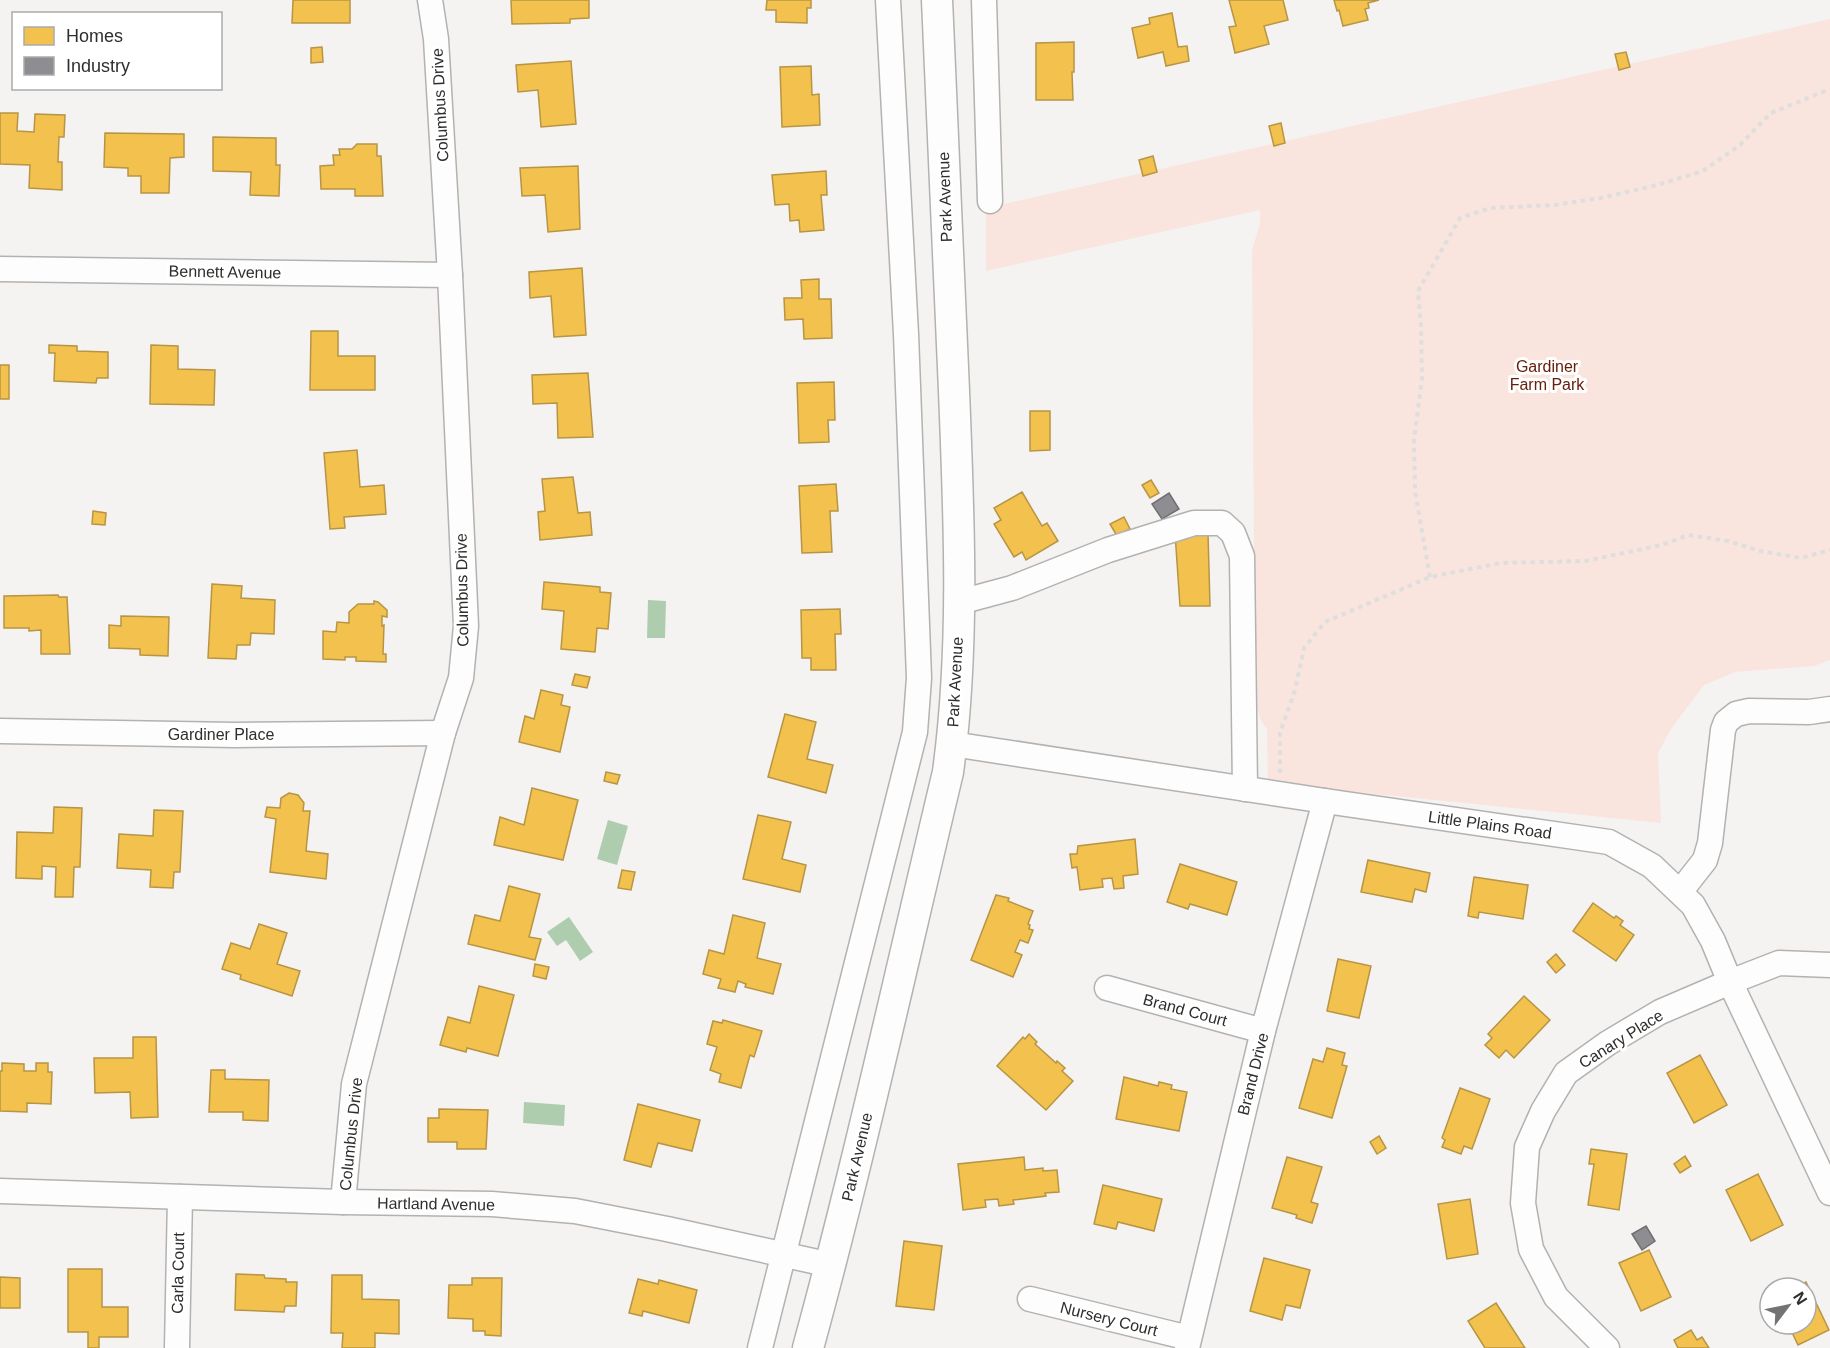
<svg xmlns="http://www.w3.org/2000/svg" width="1830" height="1348" viewBox="0 0 1830 1348" font-family="Helvetica,sans-serif">
  <rect width="100%" height="100%" fill="#f5f3f1"/>
  <path fill="#f9e4de" d="M1830 19V660L1814 666 1735 672 1704 685 1671 729 1658 753 1661 823 1268 783 1267 729 1261 721 1255 702 1252 251 1260 223V210L986 271V208Z"/>
  <g fill="#aecdaf">
    <path d="M648 600 666 601 665 638H647Z"/>
    <path d="M608 820 628 826 617 865 597 859Z"/>
    <path d="M569 917 593 952 580 961 566 940 557 946 547 932Z"/>
    <path d="M524 1102 565 1105 564 1126 523 1123Z"/>
  </g>
  <g fill="#f2c14e" stroke="#b79544" stroke-width="1.5">
    <path d="M293 0H350V23H292Z"/>
    <path d="M511 0H589V18L570 19V23L512 24Z"/>
    <path d="M767 0H811V8H807V23L776 22V10H766Z"/>
    <path d="M1229 0H1283L1288 20 1264 26 1269 44 1235 53 1229 27 1236 26Z"/>
    <path d="M1334 0H1379L1368 3 1369 8 1365 9 1368 20 1343 26 1339 10 1337 11Z"/>
    <path d="M1172 13 1178 47 1187 46 1189 61 1166 66 1163 52 1138 58 1132 28 1150 24 1149 18Z"/>
    <path d="M1074 42V72H1072L1073 100H1036V43Z"/>
    <path d="M322 47 323 62 311 63V48Z"/>
    <path d="M1626 52 1630 67 1619 70 1615 54Z"/>
    <path d="M571 61 576 124 541 127 538 90 518 92 516 65Z"/>
    <path d="M811 66 812 95 819 94 820 125 782 127 780 67Z"/>
    <path d="M0 113H18L17 131 34 132 35 114 65 115 64 137H59L58 162H62V190L29 188 30 165 0 164Z"/>
    <path d="M1281 123 1285 143 1274 146 1269 126Z"/>
    <path d="M105 133 184 134V157L170 158 169 193H141V176H128V168L104 167Z"/>
    <path d="M213 137 276 138V165H280L279 196 250 195 251 172 213 171Z"/>
    <path d="M357 144H377V156H381L383 196H355V189H321L320 166 334 165 333 155H340L339 149H352Z"/>
    <path d="M1153 156 1157 172 1143 176 1139 160Z"/>
    <path d="M578 166 580 229 548 232 545 195 522 196 520 168Z"/>
    <path d="M826 171 827 195H821L824 230 800 232 799 220 790 221 789 204 775 205 772 175Z"/>
    <path d="M582 268 586 335 554 337 551 296 530 298 529 272Z"/>
    <path d="M819 279V299H831L832 338 804 339 803 319 785 320 784 298H802L801 280Z"/>
    <path d="M311 331H338V356H375V390H310Z"/>
    <path d="M49 345 77 346V351L108 352V378H97L96 383 54 381 55 353H49Z"/>
    <path d="M151 345 178 346V369L215 370 214 405 150 404Z"/>
    <rect x="0" y="365" width="9" height="34"/>
    <path d="M588 373 593 437 558 438 557 403 533 404 532 375Z"/>
    <path d="M834 382 835 420H828L829 442 799 443 797 383Z"/>
    <path d="M1030 411H1050V450L1030 451Z"/>
    <path d="M357 450 360 487 384 485 386 514 344 517 345 528 330 529 324 453Z"/>
    <path d="M573 477 578 513 590 512 592 535 540 540 538 512 545 511 542 479Z"/>
    <path d="M1151 480 1159 493 1150 498 1142 485Z"/>
    <path d="M836 484 838 511H830L832 552 802 553 799 486Z"/>
    <path d="M1022 492 1042 526 1047 523 1058 541 1026 560 1022 552 1014 557 994 524 1001 520 994 508Z"/>
    <path d="M93 511 106 513 105 525 92 524Z"/>
    <path d="M1124 517 1130 529 1117 536 1110 524Z"/>
    <path d="M1175 533H1208L1210 606H1180Z"/>
    <path d="M544 582 600 587V592L611 593 608 629 597 628 595 652 561 649 564 611 542 609Z"/>
    <path d="M212 584 242 586 241 598 275 600 274 634 251 633 250 645H237L236 659 208 658Z"/>
    <path d="M58 595 59 597H67L70 654H41V630L29 631V628H4V596Z"/>
    <path d="M374 601 378 602 387 610V617L382 616V626L384 625 383 654H386V662L356 661V657H345V660L323 659V631L336 632 337 622 349 623V612L358 604H374Z"/>
    <path d="M840 609 841 634H835L836 670H811V658H802L801 610Z"/>
    <path d="M121 616 169 617 168 656 140 655V649L109 648V625L121 626Z"/>
    <path d="M575 674 590 677 587 688 572 685Z"/>
    <path d="M541 690 563 695 561 705 570 707 560 752 519 742 525 716 534 719Z"/>
    <path d="M785 714 816 722 807 759 833 765 826 793 768 777Z"/>
    <path d="M606 772 620 775 617 784 604 781Z"/>
    <path d="M532 788 578 800 563 860 494 845 500 817 524 825Z"/>
    <path d="M289 793 298 795 304 803 303 811H310L306 851 328 854 326 879 270 872 276 819 265 817 267 807 280 808 281 798Z"/>
    <path d="M54 807 82 808 80 867H74L73 897H55L56 867 42 866V879L16 878 17 832 53 833Z"/>
    <path d="M154 810 183 811 180 872H174L173 888 150 887 151 870 117 868 119 834 153 836Z"/>
    <path d="M758 815 791 822 782 859 806 865 800 892 743 879Z"/>
    <path d="M1135 839 1138 874 1123 876 1124 888 1114 889 1112 878 1102 879 1103 887 1080 890 1077 867 1072 868 1070 854H1077L1078 846Z"/>
    <path d="M1368 860 1430 873 1426 892 1415 889 1412 902 1361 892Z"/>
    <path d="M1180 864 1237 882 1227 915 1190 904 1188 909 1167 902Z"/>
    <path d="M622 870 635 872 631 890 618 888Z"/>
    <path d="M1474 877 1528 885 1523 919 1479 912 1478 918 1468 916Z"/>
    <path d="M509 886 540 894 529 937 541 939 535 960 468 944 475 915 500 921Z"/>
    <path d="M996 895 1009 898 1008 901 1033 911 1028 924 1030 925 1029 929 1033 930 1028 943 1020 940 1015 952 1022 955 1013 977 971 960Z"/>
    <path d="M1593 903 1614 918 1616 916 1623 921 1620 925 1634 935 1616 961 1573 931Z"/>
    <path d="M733 915 765 923 757 958 781 964 773 994 745 987 746 984 738 981 735 992 718 988 721 979 703 974 709 950 724 954Z"/>
    <path d="M259 924 287 933 277 964 300 971 292 996 240 979 241 975 222 969 231 943 250 949Z"/>
    <path d="M1556 954 1565 965 1556 973 1547 962Z"/>
    <path d="M1338 959 1371 966 1359 1018 1327 1011Z"/>
    <path d="M535 964 549 967 546 979 533 976Z"/>
    <path d="M479 986 514 995 498 1056 467 1048 466 1052 440 1045 448 1017 470 1023Z"/>
    <path d="M1524 996 1550 1020 1514 1058 1506 1050 1499 1058 1485 1045 1492 1038 1488 1034Z"/>
    <path d="M723 1020 762 1031 754 1057 750 1055 741 1088 719 1082 721 1074 710 1070 717 1047 707 1044 713 1021 722 1023Z"/>
    <path d="M1029 1034 1037 1042 1035 1044 1056 1063 1057 1061 1065 1068 1062 1071 1073 1081 1046 1110 997 1066 1023 1037 1025 1039Z"/>
    <path d="M133 1037H156L158 1117 131 1118 130 1092 95 1093 94 1058H133Z"/>
    <path d="M1327 1048 1345 1053 1342 1065 1347 1066 1332 1118 1299 1108 1313 1059 1323 1062Z"/>
    <path d="M1700 1055 1727 1105 1694 1123 1667 1073Z"/>
    <path d="M2 1063 24 1064V1071H36V1063H48V1072H52L51 1104 27 1103V1112L0 1111V1071H2Z"/>
    <path d="M211 1070H225V1079L269 1080 268 1121 243 1120V1112H209Z"/>
    <path d="M1124 1077 1158 1086 1159 1082 1172 1085 1171 1089 1187 1092 1179 1131 1116 1119Z"/>
    <path d="M1460 1088 1490 1099 1472 1149 1464 1146 1461 1154 1442 1147 1445 1140 1442 1138Z"/>
    <path d="M638 1104 700 1120 692 1151 658 1143 651 1167 624 1160Z"/>
    <path d="M439 1109 488 1110 486 1149H457V1142H428V1118H439Z"/>
    <path d="M1379 1136 1386 1148 1377 1154 1370 1142Z"/>
    <path d="M1591 1149 1627 1154 1619 1210 1588 1205 1594 1164H1589Z"/>
    <path d="M1685 1156 1691 1166 1680 1173 1674 1164Z"/>
    <path d="M1024 1157 1025 1170 1043 1168V1171L1057 1170 1059 1192 1045 1193 1046 1196 1013 1200 1014 1204 999 1206 998 1199 985 1200 986 1207 963 1210 958 1164Z"/>
    <path d="M1287 1157 1322 1167 1311 1202 1318 1204 1312 1223 1296 1218 1297 1215 1272 1208Z"/>
    <path d="M1758 1174 1783 1225 1751 1241 1726 1190Z"/>
    <path d="M1103 1185 1162 1199 1154 1231 1118 1222 1116 1229 1094 1224Z"/>
    <path d="M1470 1199 1478 1254 1447 1259 1438 1204Z"/>
    <path d="M904 1241 942 1246 934 1310 896 1306Z"/>
    <path d="M1649 1250 1671 1297 1641 1311 1619 1263Z"/>
    <path d="M1264 1258 1310 1270 1300 1308 1286 1305 1282 1320 1250 1311Z"/>
    <path d="M68 1269H102V1307H128V1337H99V1348H88V1332H68Z"/>
    <path d="M236 1274 264 1275 265 1278 286 1279V1282H297L296 1306H285L284 1312 235 1310Z"/>
    <path d="M332 1275H362V1299L399 1300V1334L375 1333V1348H342L343 1333H331Z"/>
    <path d="M0 1277 20 1278V1308H0Z"/>
    <path d="M472 1278H502L501 1336 485 1335V1331H473V1319L448 1318 449 1285H472Z"/>
    <path d="M638 1279 658 1284 659 1280 697 1290 689 1323 643 1311 642 1316 629 1313Z"/>
    <path d="M1806 1282 1829 1330 1798 1345 1788 1324H1806V1288H1793Z"/>
    <path d="M1496 1303 1525 1348H1485L1468 1321Z"/>
    <path d="M1691 1330 1697 1340 1702 1337 1709 1348H1678L1674 1340Z"/>
  </g>
  <g fill="#8d8d92" stroke="#707073" stroke-width="1.5">
    <path d="M1169 493 1179 509 1162 519 1152 504Z"/>
    <path d="M1646 1226 1655 1241 1642 1250 1632 1234Z"/>
  </g>
  <g fill="none" stroke-linecap="round" stroke-linejoin="round">
    <g stroke="#b3b2b0" stroke-width="27">
      <g id="minor">
        <path d="M984 0 990 201"/>
        <path d="M0 269 450 275"/>
        <path d="M960 602 1012 588 1108 550 1194 523H1222L1233 533 1242 556 1245 789"/>
        <path d="M0 731 235 735 443 733"/>
        <path d="M952 744 1325 801 1609 842 1652 866 1693 905 1713 941 1730 982 1830 1193"/>
        <path d="M1680 892 1705 860 1710 843 1723 730 1726 722 1736 714 1749 711 1809 712 1830 709"/>
        <path d="M1107 988 1263 1031"/>
        <path d="M0 1191 343 1202 492 1204 575 1211 667 1229 831 1265"/>
        <path d="M343 1202 354 1084 443 733 461 678 466 626 450 275 436 39 430 0"/>
        <path d="M1030 1299 1189 1338"/>
        <path d="M177 1348 180 1197"/>
        <path d="M760 1348 915 732 919 678 906 334 888 0"/>
        <path d="M1187 1348 1263 1031 1325 801"/>
        <path d="M1607 1348 1556 1297 1531 1249 1523 1203 1527 1147 1543 1111 1566 1073 1608 1043 1660 1012 1730 982 1779 963 1830 965"/>
      </g>
    </g>
    <g stroke="#b3b2b0" stroke-width="33">
      <path id="major" d="M808 1348C860 1158 902 964 948 772 965 646 959 517 954 391 948 260 943 130 937 0"/>
    </g>
    <g stroke="#dededd" stroke-width="4" stroke-dasharray="4.5 4.5" stroke-linecap="butt">
      <path d="M1430 577 1415 491 1414 440 1422 378 1421 326 1418 291 1460 218 1490 208 1555 205 1601 198 1657 185 1703 171 1740 145 1771 113 1830 89"/>
      <path d="M1280 773V733L1295 690 1304 648 1325 622 1430 577 1500 563 1585 561 1662 545 1688 535 1728 541 1760 551 1801 558 1830 550"/>
    </g>
    <use href="#minor" stroke="#fefdfd" stroke-width="24"/>
    <use href="#major" stroke="#fefdfd" stroke-width="30"/>
  </g>
  <g text-anchor="middle" dominant-baseline="central" stroke-width="6" stroke-linejoin="round" paint-order="stroke">
    <g font-size="16" fill="#2e2e2c" stroke="#fff">
      <text transform="translate(440 105) rotate(-93)">Columbus Drive</text>
      <text transform="translate(945 197) rotate(-92)">Park Avenue</text>
      <text transform="translate(225 272) rotate(1)">Bennett Avenue</text>
      <text transform="translate(462 590) rotate(-91)">Columbus Drive</text>
      <text transform="translate(955 682) rotate(-87)">Park Avenue</text>
      <text x="221" y="734">Gardiner Place</text>
      <text transform="translate(1490 825) rotate(8)">Little Plains Road</text>
      <text transform="translate(1185 1010) rotate(15)">Brand Court</text>
      <text transform="translate(1621 1039) rotate(-32)">Canary Place</text>
      <text transform="translate(1253 1074) rotate(-76)">Brand Drive</text>
      <text transform="translate(351 1134) rotate(-84)">Columbus Drive</text>
      <text transform="translate(857 1157) rotate(-77)">Park Avenue</text>
      <text transform="translate(436 1204) rotate(1)">Hartland Avenue</text>
      <text transform="translate(178 1273) rotate(-89)">Carla Court</text>
      <text transform="translate(1109 1319) rotate(14)">Nursery Court</text>
    </g>
    <g font-size="16" fill="#66200d" stroke="#fff">
      <text x="1547" y="366">Gardiner<tspan x="1547" dy="18">Farm Park</tspan></text>
    </g>
  </g>
  <rect x="12" y="12" width="210" height="78" fill="#ffffff" stroke="#ababab" stroke-width="1.5"/>
  <rect x="24" y="27" width="30" height="18" fill="#f2c14e" stroke="#ababab" stroke-width="1.5"/>
  <text x="66" y="42" font-size="18" fill="#2e2e2c">Homes</text>
  <rect x="24" y="57" width="30" height="18" fill="#8d8d92" stroke="#ababab" stroke-width="1.5"/>
  <text x="66" y="72" font-size="18" fill="#2e2e2c">Industry</text>
  <g transform="translate(1788 1306) rotate(58)"><circle r="28" fill="#ffffff" stroke="#ababab" stroke-width="1.5"/>
  <path d="M0-4.5L10 22L0 15L-10 22Z" fill="#747371"/>
  <text y="-9" font-size="16" font-weight="bold" text-anchor="middle" fill="#2e2e2c">N</text>
  </g>
</svg>
